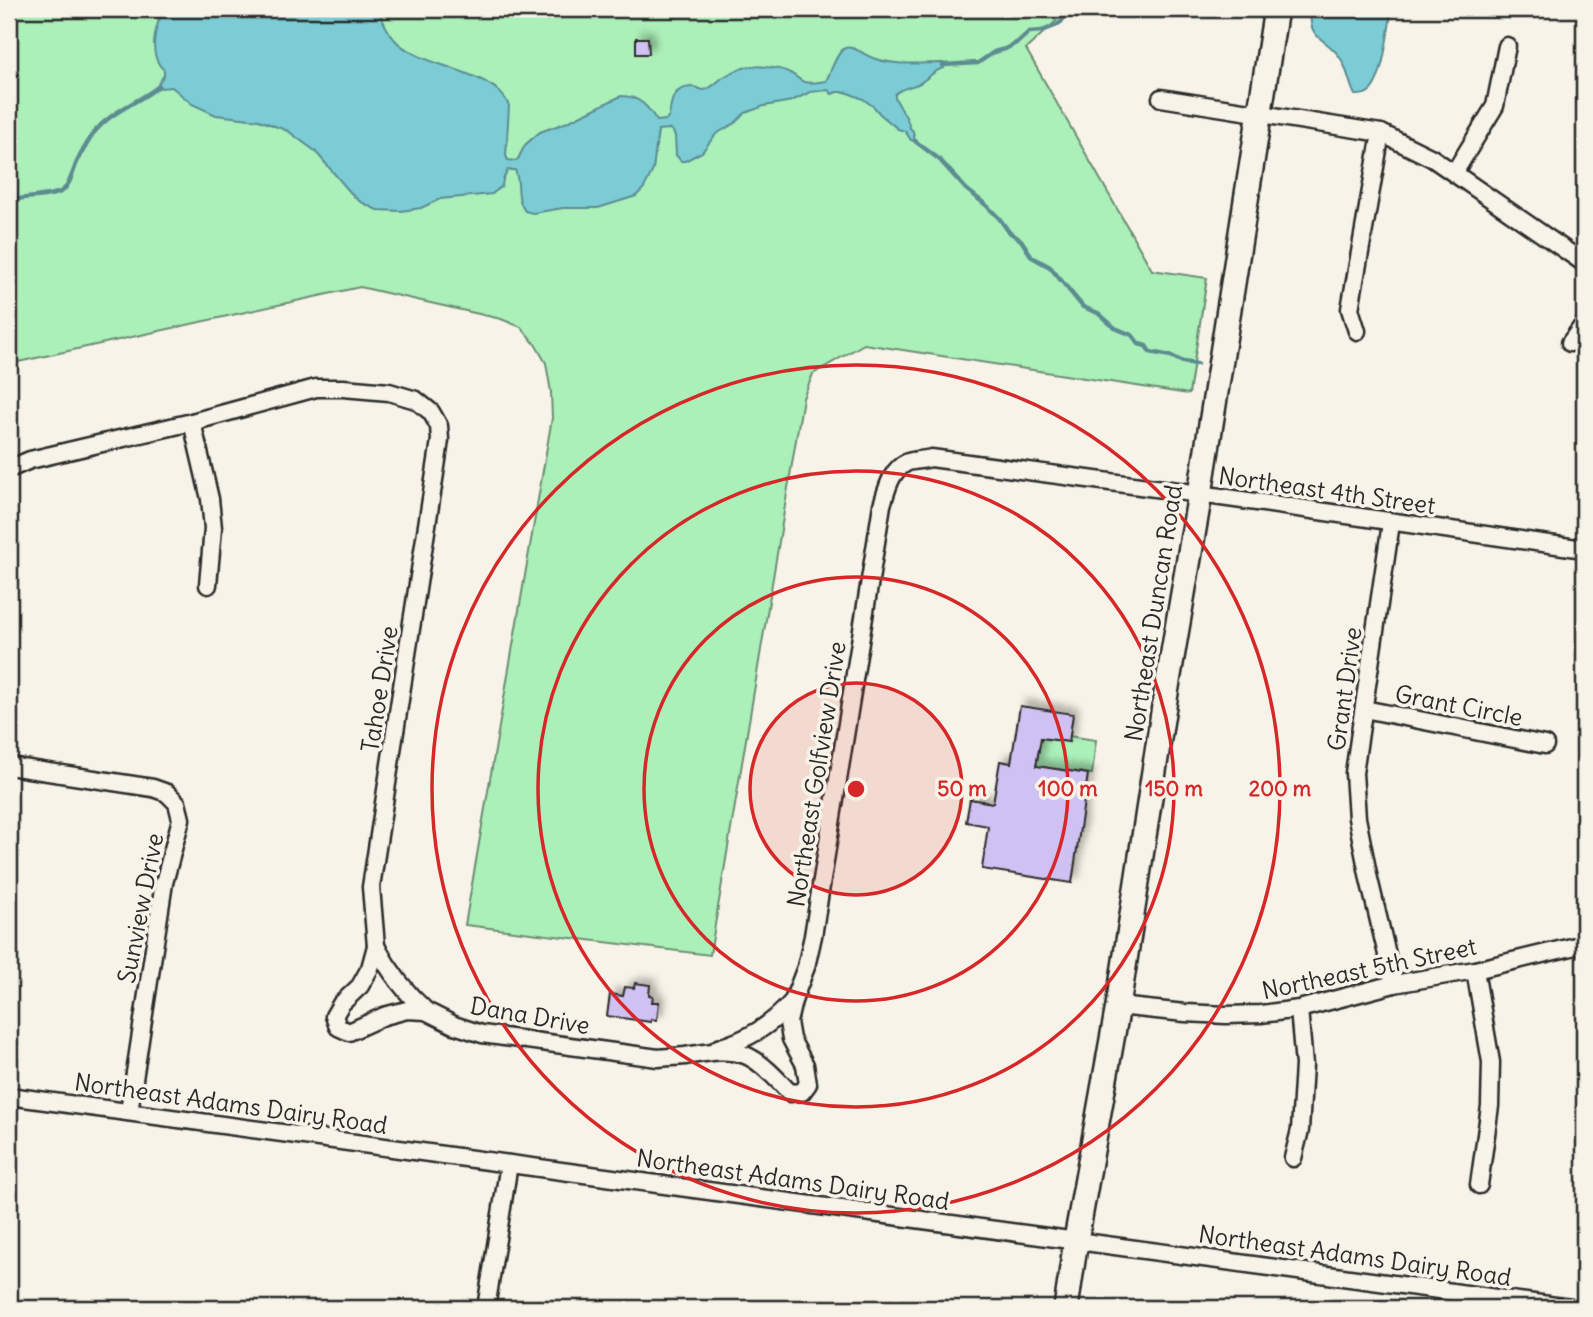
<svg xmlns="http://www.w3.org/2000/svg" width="1593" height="1317" viewBox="0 0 1593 1317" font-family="Delius,sans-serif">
  <defs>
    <filter id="shadow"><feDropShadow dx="6" dy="-6" stdDeviation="3.5" flood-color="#0004"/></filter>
  </defs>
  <rect width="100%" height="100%" fill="#f7f3e8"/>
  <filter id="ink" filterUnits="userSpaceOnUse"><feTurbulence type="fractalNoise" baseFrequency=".0143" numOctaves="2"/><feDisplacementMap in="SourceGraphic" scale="14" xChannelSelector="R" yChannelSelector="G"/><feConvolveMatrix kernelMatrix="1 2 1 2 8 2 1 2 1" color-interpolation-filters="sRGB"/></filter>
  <g filter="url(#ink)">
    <g fill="#abefb9" stroke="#6b8d72" stroke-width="2">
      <path d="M9 9H1069L1026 49 1152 270 1207 278 1189 394 864 344 813 374 803 398 710 955 465 925 552 418 551 392 546 363 535 344 521 327 501 319 360 287 9 364Z"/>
      <path d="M1069 736 1096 740 1092 774 1036 766 1041 738Z"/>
    </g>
    <g fill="#7bccd5" stroke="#5b8c91" stroke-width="2">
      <path d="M164 9H378C383 21 388 33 397 42 425 69 496 70 509 106L506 156 508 160 515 161 518 159 525 145 540 132 565 123 621 96C640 96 648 107 657 121L666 120 669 117C671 101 672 87 693 87 697 87 700 90 703 90 710 90 717 82 722 78 732 72 741 67 752 66 762 66 782 68 790 73 795 75 799 80 804 82 810 84 819 82 826 81 830 74 837 51 845 48 854 45 867 57 876 59 897 66 921 63 943 63L944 68C933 70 928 79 918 84 910 87 902 88 895 94V98L907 119 910 128 913 131 915 141 911 140 905 131 898 129 880 114 874 107 863 99 846 92H837L832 94 828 90 810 92 792 101 764 106 745 113 735 123 716 134 702 152 685 161H681L676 155 675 136 672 130 669 129 658 130 653 170 644 188 636 196 598 208H563L533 213 525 211C515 199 521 184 515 170H508L503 179 502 186 492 194 440 199 421 208 401 211 377 210 359 201 350 192 315 151 288 131 259 120 216 115 192 104 172 87 161 88 158 84 164 75V70C147 55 155 26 164 9Z"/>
      <path d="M1311 9H1392C1388 29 1384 76 1371 90 1366 95 1361 95 1355 95 1349 84 1348 70 1341 59 1327 36 1307 42 1311 9Z"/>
    </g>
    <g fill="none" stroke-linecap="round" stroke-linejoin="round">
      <g stroke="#5b8c91" stroke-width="4.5">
        <path d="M943 65 978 63 994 52 1005 49 1018 42 1029 32 1042 31 1055 26 1061 22 1069 9"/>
        <path d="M915 141 940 160 966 189 986 205 999 218 1009 232 1021 240 1032 257 1050 267 1083 307 1098 313 1115 328 1132 335 1139 344 1146 346 1150 352 1171 356 1183 362 1197 364"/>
        <path d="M9 201C24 196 51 198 62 191 69 186 72 175 75 167 78 158 88 142 93 134 110 111 138 103 159 86"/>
      </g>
    </g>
    <g fill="#d0c1f3" stroke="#2b2b2b" stroke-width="2" filter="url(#shadow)">
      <path d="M636 38H648L649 54H636Z"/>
      <path d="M1020 706 1073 714 1069 742 1041 738 1036 766 1088 774 1072 883 982 869 988 826 966 822 970 799 993 803 1000 761 1011 763Z"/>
      <path d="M635 983 650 985 649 995 653 996 652 1002H659L657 1020 651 1019V1022L607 1016 610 994 623 996 625 987 634 988Z"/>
    </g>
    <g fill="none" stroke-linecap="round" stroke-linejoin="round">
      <g stroke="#2b2b2b" stroke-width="21">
        <g id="street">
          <path d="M1161 98 1381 133 1432 158 1584 263"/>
          <path d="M1454 173 1495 106 1507 46"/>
          <path d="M1357 331 1350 309 1381 133"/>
          <path d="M1570 343 1584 324"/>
          <path d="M192 422 210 499 213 528 208 585"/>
          <path d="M9 469 30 460 192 422 316 388H343L389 392 416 400 431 412 439 426 440 440 438 454 371 887 376 946 370 968 360 986 341 1004 334 1016 338 1027 349 1032 384 1016 407 1010 426 1011 454 1025 482 1034 658 1058C667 1057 676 1057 685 1056 705 1053 725 1048 745 1055 761 1061 779 1081 790 1093L802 1092 808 1084 805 1065 791 1039 788 1022 793 1001 806 967 813 936 882 505C887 489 891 469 908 462 915 460 924 460 931 458L1200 494 1584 549"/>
          <path d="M1391 523 1354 773 1357 818 1369 879 1394 984"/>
          <path d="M1364 709 1545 745"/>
          <path d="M9 766 153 788 167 793 177 803 181 819 164 883 129 1112"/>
          <path d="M376 946C389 971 405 992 426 1011"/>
          <path d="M1475 970 1491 1062 1490 1106 1479 1185"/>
          <path d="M1118 1006 1185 1013 1226 1015 1261 1014 1299 1009 1394 984 1475 970 1584 944"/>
          <path d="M718 1048C749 1039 770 1026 792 1002"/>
          <path d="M9 1096 1571 1308"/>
          <path d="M1293 1158 1300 1130 1304 1065 1299 1009"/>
          <path d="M486 1308 509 1164"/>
        </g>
      </g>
      <g stroke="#2b2b2b" stroke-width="28">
        <path id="secondary" d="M1066 1308 1076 1240 1118 1006 1166 693 1200 494 1276 9"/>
      </g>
      <use href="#street" stroke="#f7f3e8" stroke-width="16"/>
      <use href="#secondary" stroke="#f7f3e8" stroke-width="23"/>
    </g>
  </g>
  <circle cx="856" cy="789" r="106" fill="#d62828" fill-opacity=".12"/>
  <g fill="none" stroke="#d62828" stroke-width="3.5">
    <circle cx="856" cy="789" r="106"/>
    <circle cx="856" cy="789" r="212"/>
    <circle cx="856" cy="789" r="318"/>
    <circle cx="856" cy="789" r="424"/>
  </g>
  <g text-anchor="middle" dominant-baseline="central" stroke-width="7" stroke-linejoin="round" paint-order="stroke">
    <g font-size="24" fill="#2b2b2b" stroke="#f7f3e8">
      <text transform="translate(1327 490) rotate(8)">Northeast 4th Street</text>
      <text transform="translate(1153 613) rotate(-81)">Northeast Duncan Road</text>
      <text transform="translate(379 689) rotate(-81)">Tahoe Drive</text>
      <text transform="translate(1344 689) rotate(-82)">Grant Drive</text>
      <text transform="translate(1459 705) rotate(11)">Grant Circle</text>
      <text transform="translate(816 774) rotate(-81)">Northeast Golfview Drive</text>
      <text transform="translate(140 908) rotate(-79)">Sunview Drive</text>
      <text transform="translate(1369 968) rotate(-12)">Northeast 5th Street</text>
      <text transform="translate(530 1015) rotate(10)">Dana Drive</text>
      <text transform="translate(231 1103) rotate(8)">Northeast Adams Dairy Road</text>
      <text transform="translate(793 1179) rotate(8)">Northeast Adams Dairy Road</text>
      <text transform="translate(1355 1255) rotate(8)">Northeast Adams Dairy Road</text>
    </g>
  </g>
  <circle cx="856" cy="789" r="10" fill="#d62828" stroke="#f7f3e8" stroke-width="3.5"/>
  <g font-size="21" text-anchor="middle" font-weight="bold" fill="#d62828" stroke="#f7f3e8" stroke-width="7" stroke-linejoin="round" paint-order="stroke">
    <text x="962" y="796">50 m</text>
    <text x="1068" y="796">100 m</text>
    <text x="1174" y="796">150 m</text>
    <text x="1280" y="796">200 m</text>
  </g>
  <rect width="1593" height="1317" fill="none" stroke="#f7f3e8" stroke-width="35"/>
  <rect x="18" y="18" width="1558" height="1282" fill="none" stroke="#2b2b2b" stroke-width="2.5" filter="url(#ink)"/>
</svg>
